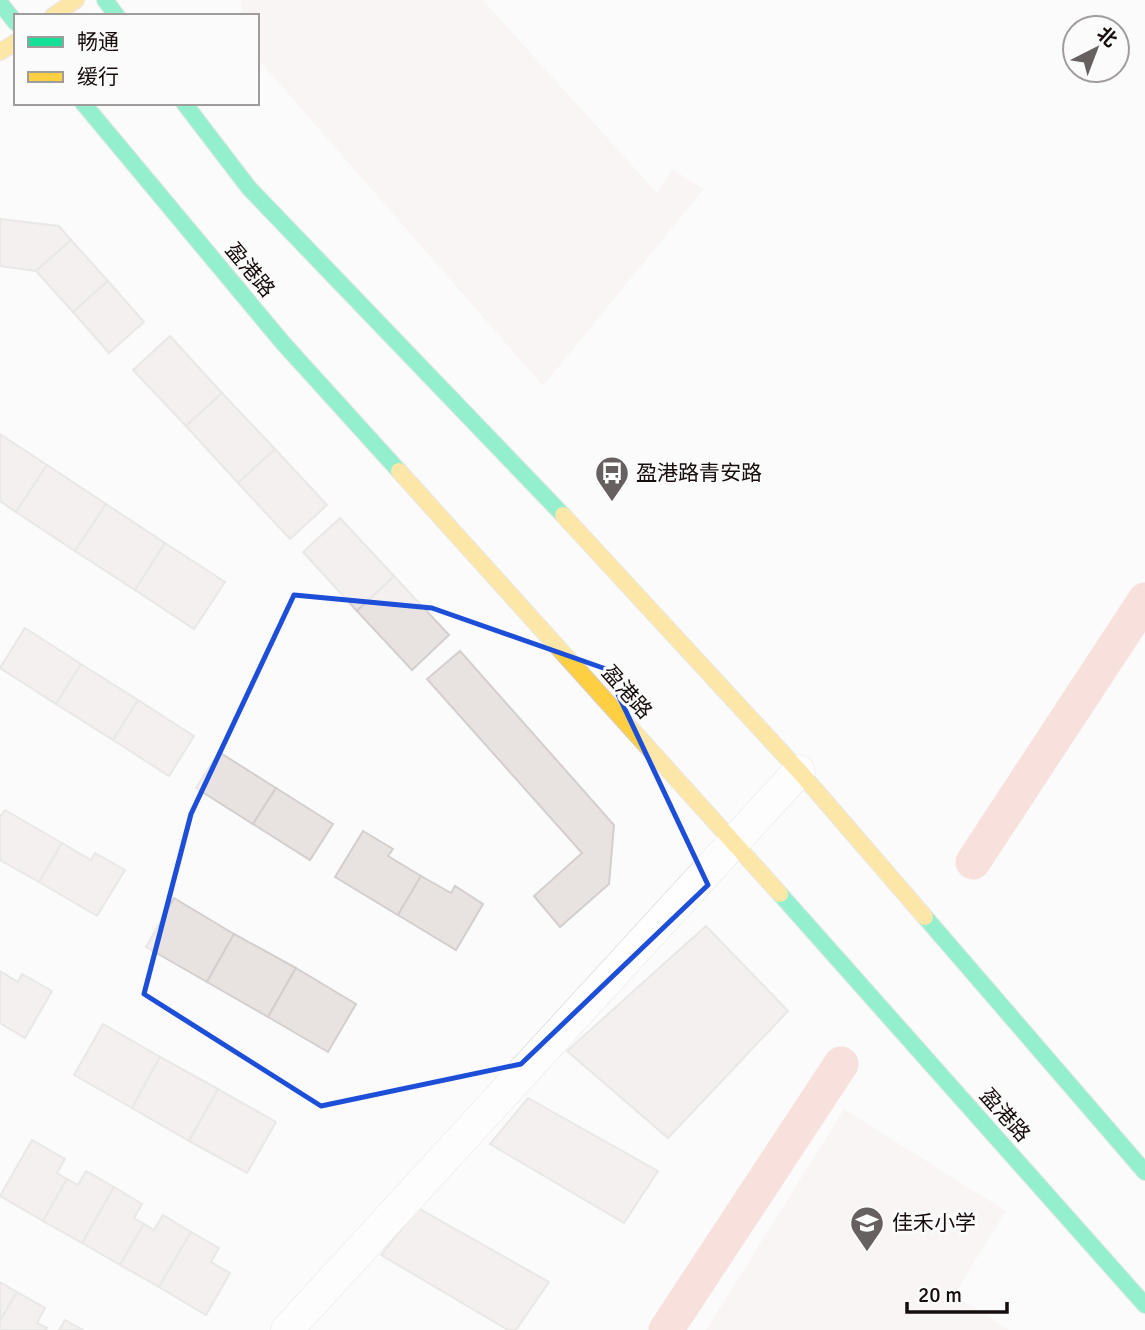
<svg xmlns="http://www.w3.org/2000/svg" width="1145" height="1330" viewBox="0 0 1145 1330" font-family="Signika,'Noto Sans SC',sans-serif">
  <rect width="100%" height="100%" fill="#fbfbfb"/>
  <g fill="#f8eeed">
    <path d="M241 0H483L657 193 672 169 704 189 543 386 257 58V16H242Z"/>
    <path d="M844 1109 1006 1211 954 1295 1009 1330H706Z"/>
  </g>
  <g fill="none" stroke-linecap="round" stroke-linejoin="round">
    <g stroke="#f3beb8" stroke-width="35">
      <path d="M973 862 1145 600"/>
      <path d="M666 1330 841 1064"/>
    </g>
  </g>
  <g fill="#e8e2e1" stroke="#d4cfce" stroke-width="2">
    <path d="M0 219 59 226 71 240 36 271 0 266Z"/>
    <path d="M71 240 108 281 73 312 36 271Z"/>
    <path d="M108 281 144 322 109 353 73 312Z"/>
    <path d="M170 336 222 393 186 426 133 370Z"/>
    <path d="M222 393 275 449 238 483 186 426Z"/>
    <path d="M0 434 47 465 16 512 0 501Z"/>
    <path d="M275 449 327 505 290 539 238 483Z"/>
    <path d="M47 465 106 504 75 551 16 512Z"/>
    <path d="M106 504 165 543 135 590 75 551Z"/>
    <path d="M340 518 394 576 357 611 303 552Z"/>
    <path d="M165 543 225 582 194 629 135 590Z"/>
    <path d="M394 576 449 635 412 670 357 611Z"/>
    <path d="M25 628 81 664 56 704 0 668Z"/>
    <path d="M460 651 614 825 609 884 560 927 534 896 582 853 427 679Z"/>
    <path d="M81 664 138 700 113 740 56 704Z"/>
    <path d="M138 700 194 736 169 776 113 740Z"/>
    <path d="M219 752 276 788 253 824 196 788Z"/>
    <path d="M276 788 333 824 310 860 253 824Z"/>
    <path d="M5 810 62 843 39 882 0 860V817Z"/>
    <path d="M363 831 393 849 388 856 421 876 398 915 335 877Z"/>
    <path d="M62 843 91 860 95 853 125 870 97 916 39 882Z"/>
    <path d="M421 876 451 893 455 886 483 904 456 950 398 915Z"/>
    <path d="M174 898 234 934 207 982 146 947Z"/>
    <path d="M706 926 788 1011 668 1138 567 1051Z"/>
    <path d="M234 934 296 968 268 1017 207 982Z"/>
    <path d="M296 968 356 1004 328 1052 268 1017Z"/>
    <path d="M0 971 18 982 22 974 52 991 25 1038 0 1023Z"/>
    <path d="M103 1024 160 1057 132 1108 74 1075Z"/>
    <path d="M160 1057 218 1089 189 1141 132 1108Z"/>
    <path d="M218 1089 276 1122 247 1173 189 1141Z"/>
    <path d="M528 1098 658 1171 624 1223 490 1144Z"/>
    <path d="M32 1140 65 1159 57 1173 67 1179 43 1221 0 1196Z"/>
    <path d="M86 1171 114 1187 82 1243 43 1221 67 1179 78 1185Z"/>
    <path d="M114 1187 142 1204 134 1218 144 1224 120 1265 82 1243Z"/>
    <path d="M418 1208 549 1282 516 1330H508L381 1255Z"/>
    <path d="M163 1215 191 1232 159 1287 120 1265 144 1224 154 1230Z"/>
    <path d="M191 1232 219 1248 211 1262 230 1273 206 1315 159 1287Z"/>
    <path d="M0 1282 17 1292 0 1321Z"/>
    <path d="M17 1292 45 1308 37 1323 47 1328 46 1330H0V1321Z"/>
    <path d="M65 1320 83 1330H59Z"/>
  </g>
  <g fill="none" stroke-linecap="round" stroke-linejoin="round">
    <g stroke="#d2cccc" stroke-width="33">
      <path id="street" d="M287 1330 799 771"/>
    </g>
    <g stroke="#d2cccc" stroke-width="18">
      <g id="fast">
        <path d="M105 0 117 16"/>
        <path d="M0 3 16 23"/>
        <path d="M83 103 283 343 399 471"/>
        <path d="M184 103 249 188 563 515"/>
        <path d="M780 894 1145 1305"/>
        <path d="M925 917 1145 1172"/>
      </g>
    </g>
    <g stroke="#d2cccc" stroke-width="18">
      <g id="slow">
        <path d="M53 16 76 0"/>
        <path d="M0 52 16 42"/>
        <path d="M399 471 780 894"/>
        <path d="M563 515 799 771 925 917"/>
      </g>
    </g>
    <use href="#street" stroke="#fefefe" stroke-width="32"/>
    <use href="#fast" stroke="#16e098" stroke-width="16"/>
    <use href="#slow" stroke="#ffcf43" stroke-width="16"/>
  </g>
  <path d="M0 0H1145V1330H0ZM294 595 432 608 606 669 708 885 521 1064 321 1106 144 994 191 814Z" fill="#fbfbfb" fill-opacity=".55" fill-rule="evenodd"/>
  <path fill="none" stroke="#1d4ed8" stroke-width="5" stroke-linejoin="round" d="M294 595 432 608 606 669 708 885 521 1064 321 1106 144 994 191 814Z"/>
  <defs>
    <g id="bus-pin" transform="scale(1.75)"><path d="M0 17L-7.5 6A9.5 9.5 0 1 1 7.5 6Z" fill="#676060" stroke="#fbfbfb"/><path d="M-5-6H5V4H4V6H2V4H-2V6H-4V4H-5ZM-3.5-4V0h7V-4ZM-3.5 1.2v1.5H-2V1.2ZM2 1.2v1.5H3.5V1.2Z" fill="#fff"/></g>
    <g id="school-pin" transform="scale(1.75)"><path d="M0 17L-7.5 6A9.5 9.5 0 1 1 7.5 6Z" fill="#676060" stroke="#fbfbfb"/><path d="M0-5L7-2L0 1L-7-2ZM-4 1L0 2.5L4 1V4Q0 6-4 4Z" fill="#fff"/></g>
  </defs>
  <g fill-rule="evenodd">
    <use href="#bus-pin" x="612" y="473"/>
    <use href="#school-pin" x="867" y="1223"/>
  </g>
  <g text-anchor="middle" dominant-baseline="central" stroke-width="6" stroke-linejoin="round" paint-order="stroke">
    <g font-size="21" fill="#170d0c" stroke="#fbfbfb">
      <text transform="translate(250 270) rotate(50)">盈港路</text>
      <text transform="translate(627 692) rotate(48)">盈港路</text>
      <text transform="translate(1005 1115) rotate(48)">盈港路</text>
    </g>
    <g font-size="21" fill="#170d0c" stroke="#fbfbfb" text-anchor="start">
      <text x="636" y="473">盈港路青安路</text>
      <text x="892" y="1223">佳禾小学</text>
    </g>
  </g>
  <rect x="14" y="14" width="245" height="91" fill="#fbfbfb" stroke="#a09c9b" stroke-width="2"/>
  <rect x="28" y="37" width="35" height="10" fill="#16e098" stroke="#a09c9b" stroke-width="2"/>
  <text x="77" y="49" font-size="21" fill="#170d0c">畅通</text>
  <rect x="28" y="72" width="35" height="10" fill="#ffcf43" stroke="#a09c9b" stroke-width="2"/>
  <text x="77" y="84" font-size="21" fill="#170d0c">缓行</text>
  <g transform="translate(1096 49) rotate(42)"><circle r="33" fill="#fbfbfb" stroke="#a09c9b" stroke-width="2"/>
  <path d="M0-5L12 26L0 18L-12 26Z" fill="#676060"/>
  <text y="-10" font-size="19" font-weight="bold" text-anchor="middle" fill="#170d0c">北</text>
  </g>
  <path d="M907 1302v10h100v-10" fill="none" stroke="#170d0c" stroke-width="3.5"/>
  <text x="918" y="1302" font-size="21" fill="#170d0c" stroke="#fbfbfb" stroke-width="5" paint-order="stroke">20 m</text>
</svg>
